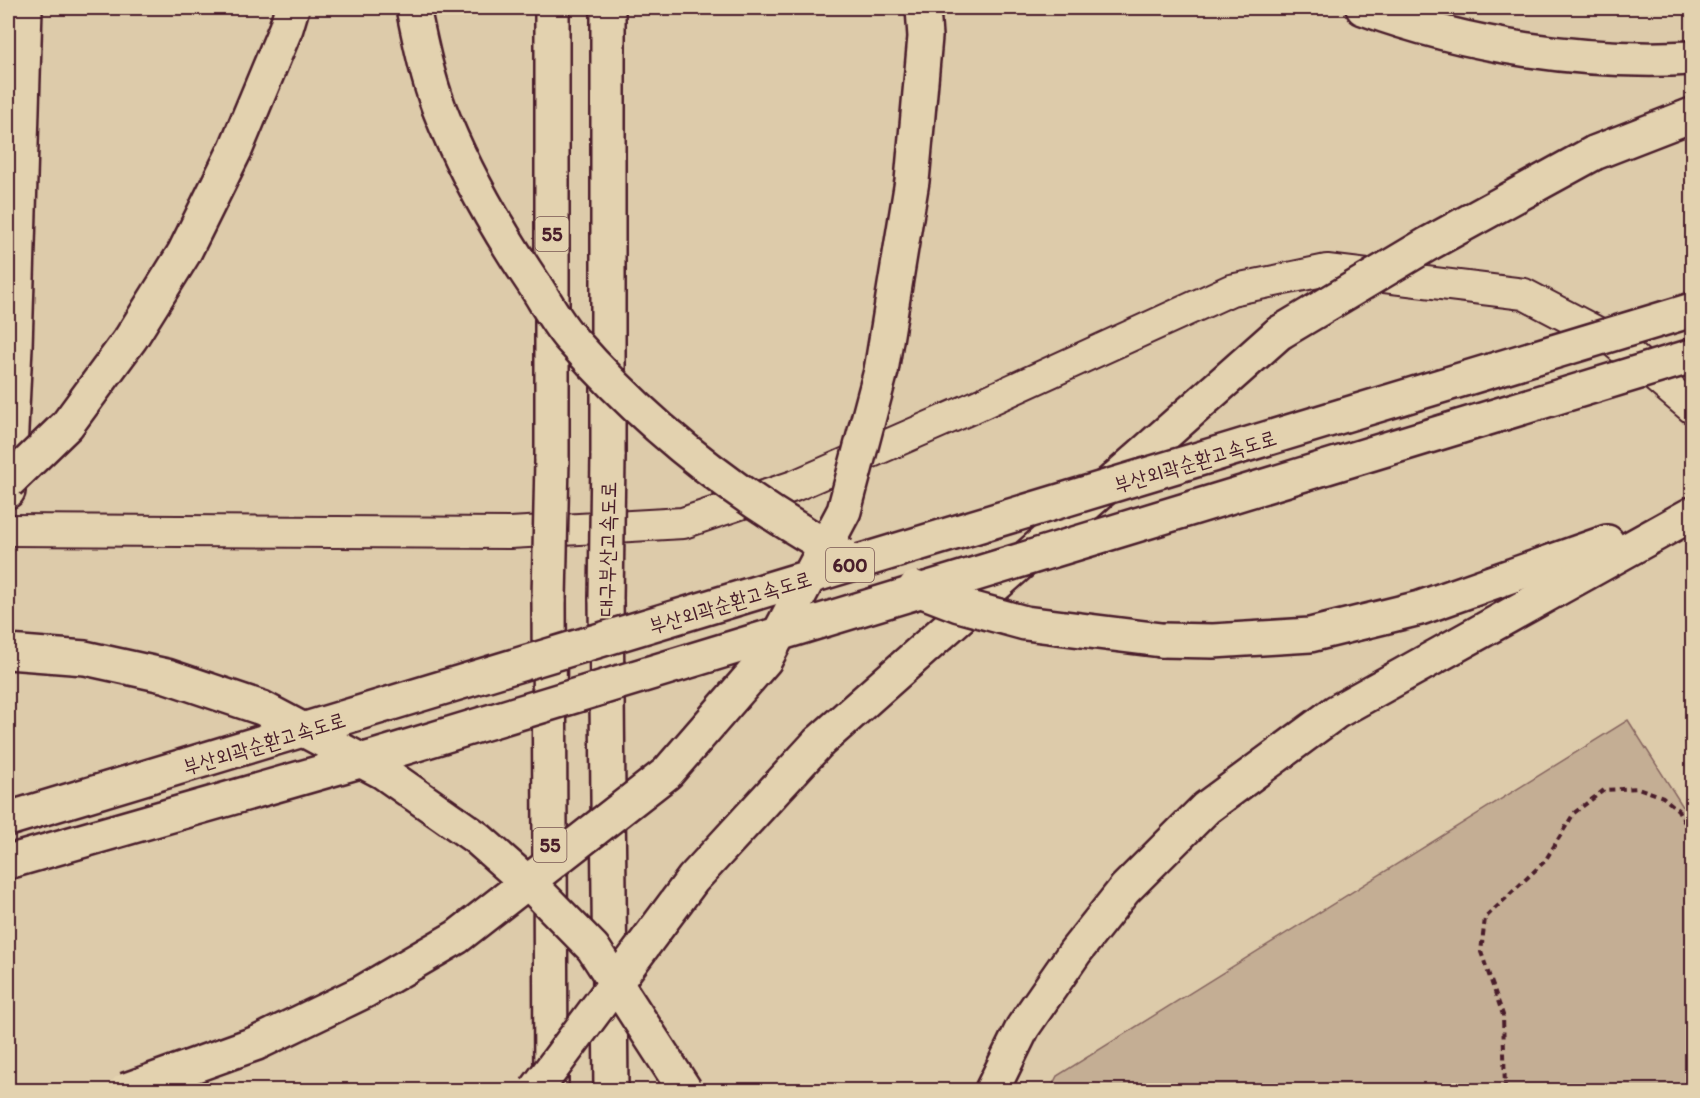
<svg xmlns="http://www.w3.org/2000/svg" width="1700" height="1098" viewBox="0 0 1700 1098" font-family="Itim,'Poor Story',sans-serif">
  <rect width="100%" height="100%" fill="#ddcbaa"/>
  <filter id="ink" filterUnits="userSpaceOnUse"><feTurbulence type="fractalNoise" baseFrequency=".0167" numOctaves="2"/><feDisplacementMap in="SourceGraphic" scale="12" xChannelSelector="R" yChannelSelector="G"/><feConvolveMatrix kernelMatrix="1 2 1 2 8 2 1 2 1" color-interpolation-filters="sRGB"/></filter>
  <g filter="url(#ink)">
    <path fill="#c4ae94" stroke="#876660" stroke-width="1.5" d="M1628 720 1692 821V1090H1050L1057 1076Z"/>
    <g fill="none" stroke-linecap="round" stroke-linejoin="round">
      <g stroke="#4a1f2b" stroke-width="34">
        <path id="minor" d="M8 530 510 533 683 523 794 486 972 408 1231 290 1327 270 1524 294 1612 340 1692 408"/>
      </g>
      <g stroke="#4a1f2b" stroke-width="38">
        <path id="major" d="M8 491 15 347 25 8"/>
      </g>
      <g stroke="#4a1f2b" stroke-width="38">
        <g id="highway">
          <path d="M608 8V456"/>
          <path d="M1363 8C1467 46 1582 64 1692 58"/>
          <path d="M1594 153 1692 115"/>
          <path d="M881 371 912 181 925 37 923 8"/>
          <path d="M552 460V8"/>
          <path d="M549 599 551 1086"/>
          <path d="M606 599 611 1090"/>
          <path d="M1161 640 1213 641 1310 635 1420 608 1607 542"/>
          <path d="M819 742 1279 333"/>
          <path d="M992 1090 1023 1027 1075 952 1125 889 1206 808 1336 712 1692 514"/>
        </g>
      </g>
      <path stroke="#4a1f2b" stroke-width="4" stroke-dasharray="6 4.5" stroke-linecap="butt" d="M1505 1090 1503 1015 1481 952 1485 918 1545 861 1574 813 1604 790 1638 788 1663 797 1678 810 1692 836"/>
      <use href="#minor" stroke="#e3d2af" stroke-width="30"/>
      <use href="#major" stroke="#e3d2af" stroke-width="33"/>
      <use href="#highway" stroke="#e3d2af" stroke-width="33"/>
      <g stroke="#4a1f2b" stroke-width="38" stroke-linecap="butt">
        <g id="highway-bridge">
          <path d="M413 8C420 41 427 76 439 108 463 170 497 229 534 284 546 302 557 324 572 340 649 428 741 500 844 556"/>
          <path d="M1279 333 1428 244 1594 153"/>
          <path d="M8 482 67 425 131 338 184 253 236 148 286 28 292 8"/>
          <path d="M915 588 959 605 1025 623 1161 640"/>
          <path d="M549 599 552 460"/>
          <path d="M606 599 608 456"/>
          <path d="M8 652 85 658 167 676 262 708 383 772 477 838 538 892 593 948 685 1090"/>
          <path d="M8 819 1692 310"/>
          <path d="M8 862 374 757 1692 356"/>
          <path d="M126 1090 257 1043 363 992 457 937 667 773 765 660 844 511 881 371"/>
          <path d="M536 1090 693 879 819 742"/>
        </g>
      </g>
      <use href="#highway-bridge" stroke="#e3d2af" stroke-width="33"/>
    </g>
  </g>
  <g text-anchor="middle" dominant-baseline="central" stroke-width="5" stroke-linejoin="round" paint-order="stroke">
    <g fill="#e3d2af" stroke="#785553" stroke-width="1.5">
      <rect x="535.5" y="217" width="33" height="34" rx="4.5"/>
      <rect x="826" y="548" width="48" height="34" rx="4.5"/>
      <rect x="533.5" y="828" width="33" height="34" rx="4.5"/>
    </g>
    <g font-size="20" font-weight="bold" fill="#4a1f2b">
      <text x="552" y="234">55</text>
      <text x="850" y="565">600</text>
      <text x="550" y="845">55</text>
    </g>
    <g font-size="21" fill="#4a1f2b" stroke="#e3d2af">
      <text transform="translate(1195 461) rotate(-17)">부산외곽순환고속도로</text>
      <text transform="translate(607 549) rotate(-89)">대구부산고속도로</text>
      <text transform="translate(730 602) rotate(-17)">부산외곽순환고속도로</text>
      <text transform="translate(264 743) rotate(-17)">부산외곽순환고속도로</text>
    </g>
  </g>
  <rect width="1700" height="1098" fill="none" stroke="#e3d2af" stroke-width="30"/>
  <rect x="15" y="15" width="1670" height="1068" fill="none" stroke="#4a1f2b" stroke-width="2" filter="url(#ink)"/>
</svg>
